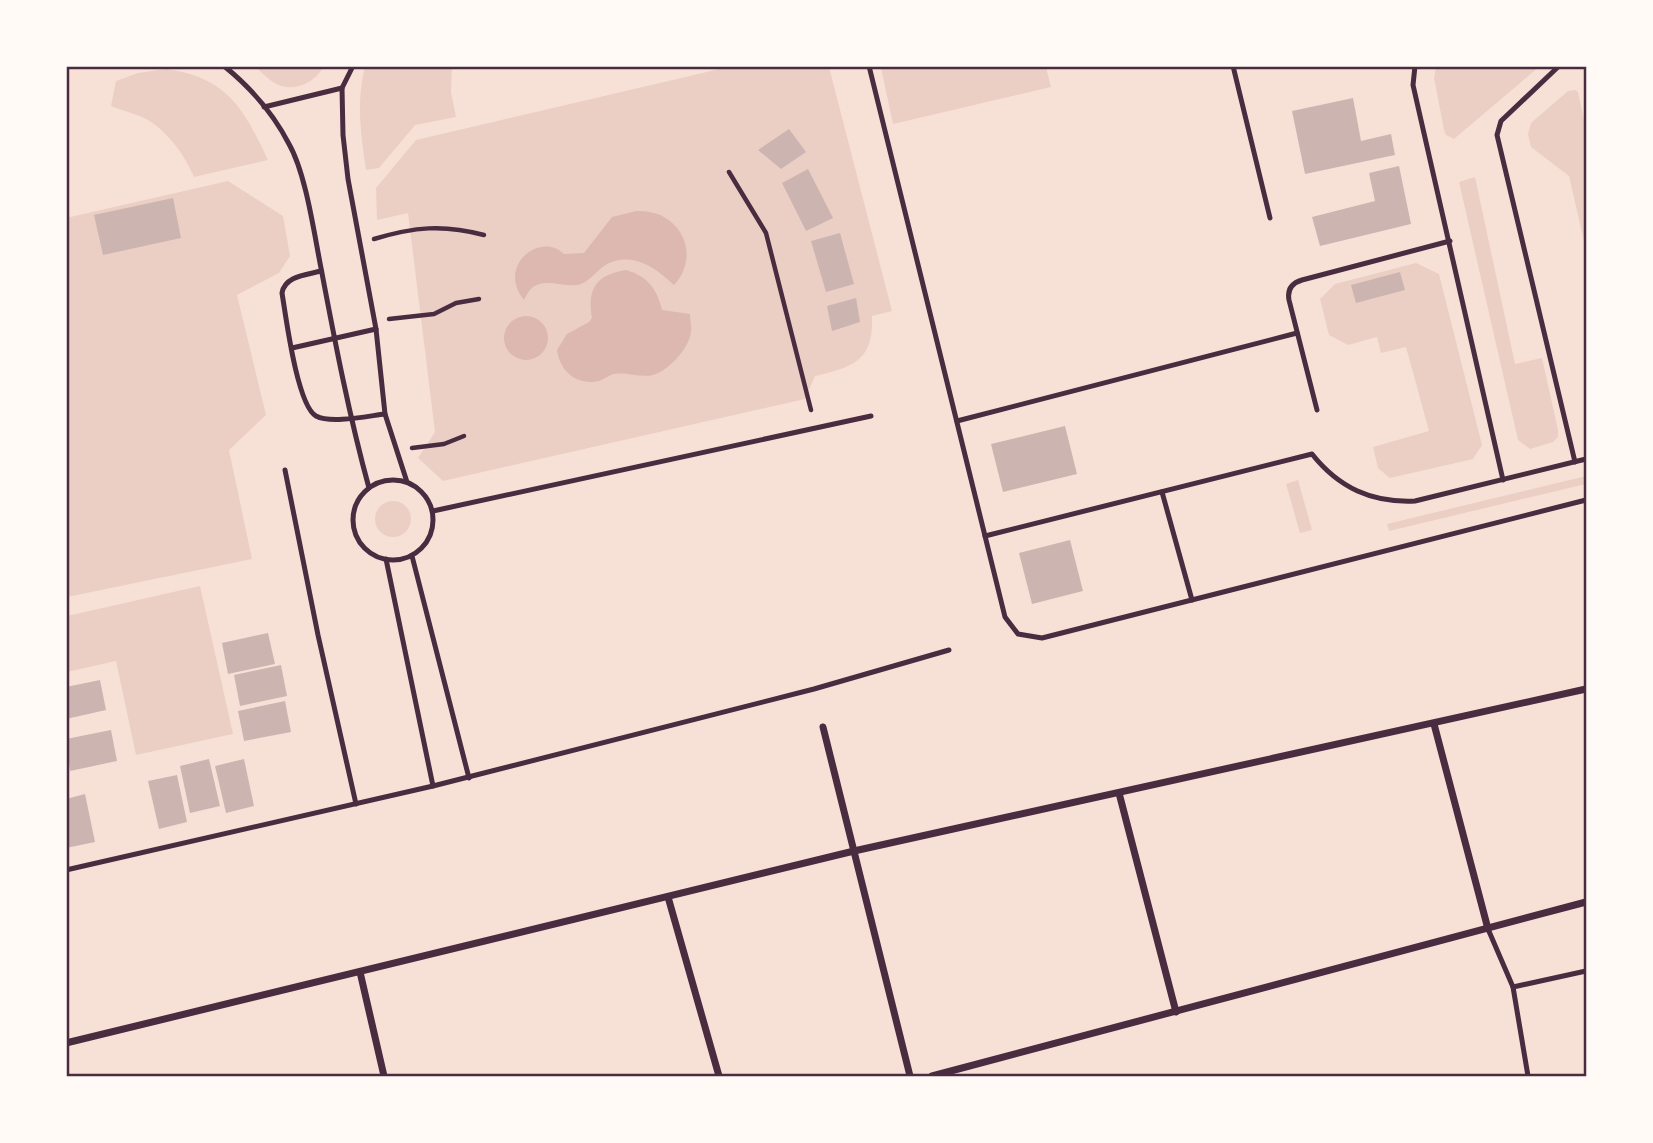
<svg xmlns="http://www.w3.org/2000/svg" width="1653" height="1143" viewBox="0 0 1653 1143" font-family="Rubik,sans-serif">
  <rect width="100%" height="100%" fill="#f7e1d7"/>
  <g fill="#ebcfc5">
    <path d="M256 67H323C315 84 290 94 273 82 267 78 261 72 256 67Z"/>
    <path d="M365 67H452L451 92 456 117 415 125 379 168 366 170C361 135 356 101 365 67Z"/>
    <path d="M728 67H829L892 311 872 316C874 361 853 367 815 376L805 399 443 481 418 458 435 432 408 213 377 220 376 188 416 140Z"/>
    <path d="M888 67H1046L1051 87 893 124 881 68Z"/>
    <path d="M1436 67V66L1539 67 1454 139 1446 135 1444 130 1434 78Z"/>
    <path d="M166 69C227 77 244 109 268 160L194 177C185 156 169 133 148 120 138 114 123 111 111 106L116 81 138 73Z"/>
    <path d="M1575 90 1578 92 1586 130V250L1569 176 1531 147 1528 134 1531 123 1568 91Z"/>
    <path d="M1475 177 1515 364 1542 358 1558 430V437L1553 442 1530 449 1518 440 1459 182Z"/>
    <path d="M228 181 283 216 290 256 279 273 237 295 266 415 229 450 252 559 67 597 66 218Z"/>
    <path d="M1416 263 1439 274 1482 445 1473 459 1390 478 1378 468 1373 447 1429 431 1406 347 1381 353 1377 337 1348 345 1329 335 1320 299 1335 284Z"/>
    <path d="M1586 476V484L1389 531 1387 524Z"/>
    <path d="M1298 480 1312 530 1300 533 1286 484Z"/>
    <circle cx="393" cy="519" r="18"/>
    <path d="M200 586 233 734 136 755 116 661 67 672V616Z"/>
  </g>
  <g fill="#dcb8b0">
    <path d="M636 211C645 211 656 212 664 217 690 232 694 264 674 285 656 268 633 251 607 264 598 269 591 280 581 284 567 289 546 277 533 287 530 289 526 296 524 300 496 265 541 231 564 254L584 253 612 217Z"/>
    <path d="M626 270C647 276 657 288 662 310L690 314C690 320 692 326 691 331 690 348 668 371 653 375 640 378 627 372 614 374 609 375 604 379 599 381 576 386 560 371 557 350L567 334 589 322 592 318C587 288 596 275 626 270Z"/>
    <circle cx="526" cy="338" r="22"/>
  </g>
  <g fill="#ccb4b1">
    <path d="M1353 98 1361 141 1391 134 1395 155 1305 174 1292 111Z"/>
    <path d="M789 129 806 152 781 169 758 150Z"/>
    <path d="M1399 166 1411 224 1320 246 1312 217 1375 201 1369 173Z"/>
    <path d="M808 169 833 218 806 231 782 183Z"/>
    <path d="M173 198 181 238 103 255 94 215Z"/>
    <path d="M840 233 854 284 826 292 811 241Z"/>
    <path d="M1400 272 1405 290 1356 303 1351 285Z"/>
    <path d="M856 298 860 322 832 331 827 306Z"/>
    <path d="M1065 426 1077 474 1003 492 991 444Z"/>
    <path d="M1070 540 1083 591 1032 604 1019 553Z"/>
    <path d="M268 633 275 664 228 674 222 643Z"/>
    <path d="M281 665 287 696 240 706 234 675Z"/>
    <path d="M100 680 106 710 66 719V687Z"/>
    <path d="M285 701 291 732 244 741 238 711Z"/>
    <path d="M111 730 117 761 70 771 66 739Z"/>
    <path d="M209 759 220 806 190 813 180 766Z"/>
    <path d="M244 759 254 806 226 813 215 766Z"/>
    <path d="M177 775 187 822 159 829 148 781Z"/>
    <path d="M85 794 95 842 66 848V799Z"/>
  </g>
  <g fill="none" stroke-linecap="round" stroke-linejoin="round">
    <g stroke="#4a2c40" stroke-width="4.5">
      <path d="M729 172 766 233 811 410"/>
      <path d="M374 239C414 227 443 224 484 235"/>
      <path d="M389 319 434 314 456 303 479 299"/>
      <path d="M412 448 444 444 464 436"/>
    </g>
    <g stroke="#4a2c40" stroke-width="5">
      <path d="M224 66C250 87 274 115 289 144 306 174 314 233 321 268 335 342 349 415 369 488"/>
      <path d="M353 66 342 88 343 135 348 179 376 329 385 414 407 482"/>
      <path d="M869 66 1005 617 1018 634 1042 638 1586 500"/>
      <path d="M1233 66 1270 218"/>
      <path d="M1415 66 1413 85 1503 480"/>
      <path d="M1559 66 1501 121 1497 135 1575 462"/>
      <path d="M264 107 342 88"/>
      <path d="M321 271C306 275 285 276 282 293 286 317 297 405 316 416 331 424 368 416 385 414"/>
      <path d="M292 348 376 329"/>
      <path d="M1317 410 1289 300C1287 289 1292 283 1302 280L1450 241"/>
      <path d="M957 421 1297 333"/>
      <path d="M285 470 318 635 356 804"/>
      <circle cx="393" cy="520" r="40"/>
      <path d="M1162 492 1192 600"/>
      <path d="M433 511 871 416"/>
      <path d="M985 536 1312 454C1339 488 1372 503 1415 501L1586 459"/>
      <path d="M412 556 469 778"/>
      <path d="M386 559 433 786"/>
      <path d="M66 870 433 786 814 689 949 650"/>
      <path d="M1488 929 1513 987 1528 1076"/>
      <path d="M1513 987 1586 971"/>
    </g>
    <g stroke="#4a2c40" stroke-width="7">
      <path d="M1434 724 1488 929"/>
      <path d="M823 727 910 1076"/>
      <path d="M1119 793 1176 1012"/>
      <path d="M668 897 719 1076"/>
      <path d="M360 972 384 1076"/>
      <path d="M66 1043 854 851 1586 689"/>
      <path d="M932 1076 1586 902"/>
    </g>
  </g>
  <rect width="1653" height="1143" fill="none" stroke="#fffaf5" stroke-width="136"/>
  <rect x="68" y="68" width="1517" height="1007" fill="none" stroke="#4a2c40" stroke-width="2.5"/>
</svg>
